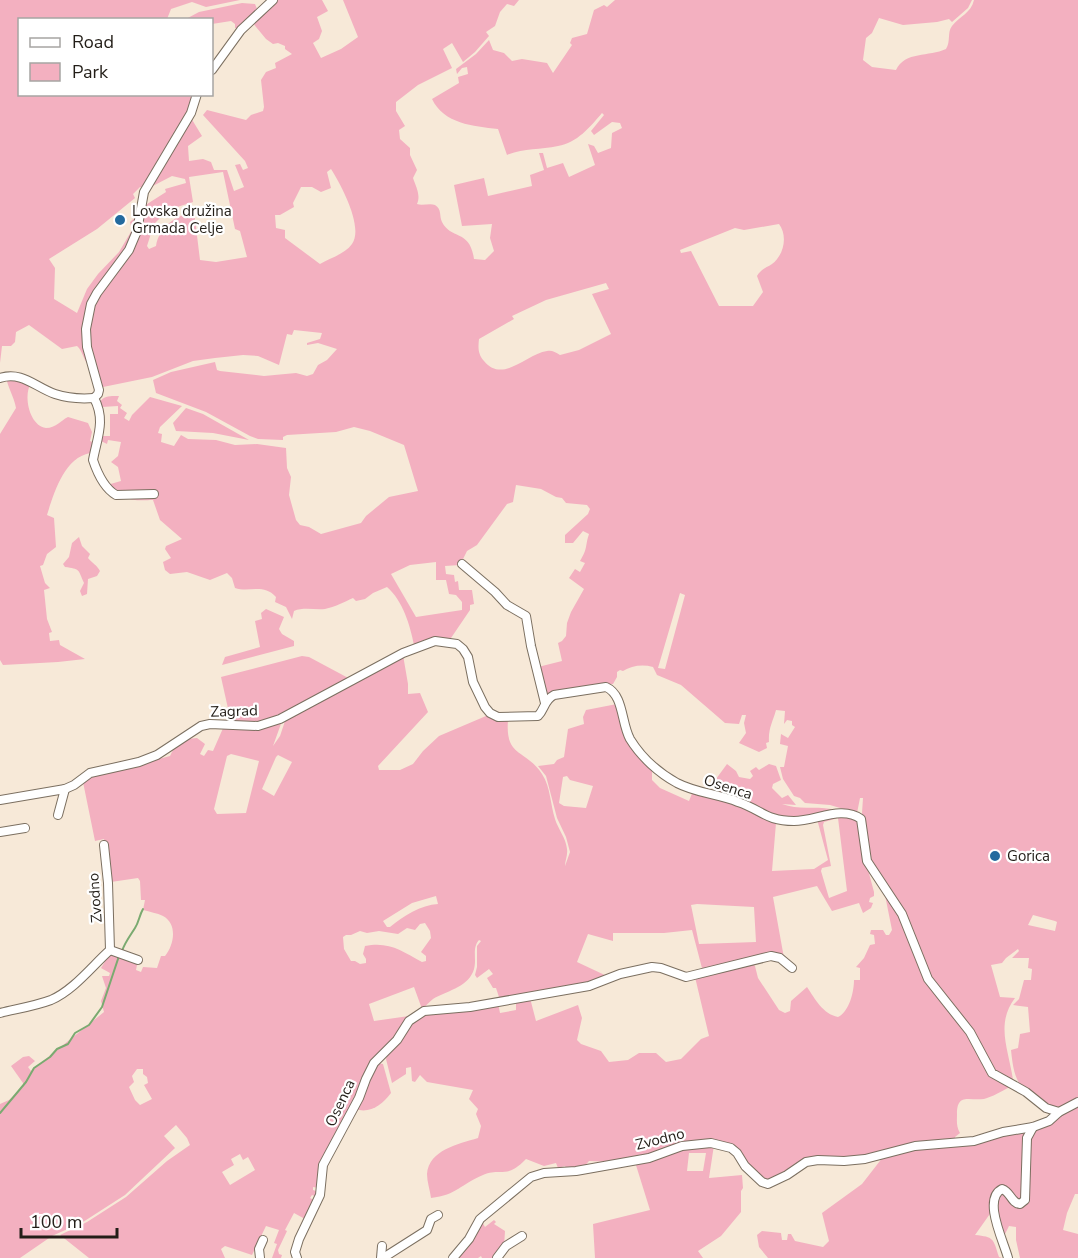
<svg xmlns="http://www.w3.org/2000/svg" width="1078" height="1258" viewBox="0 0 1078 1258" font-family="'Nunito Sans',sans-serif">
  <rect width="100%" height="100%" fill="#f7e9d8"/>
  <g fill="#f3b0c0" fill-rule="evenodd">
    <path d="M0 0H240L206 7 192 2 171 9 167 19 20 20V94L194 95 187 113 143 188 140 187 133 194 135 198 97 229 49 259 55 268 54 299 77 313 87 289 98 274 119 252 132 230 130 222 139 214 134 236 87 314 89 365C83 360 83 351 77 346L62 349 29 325 16 332 15 342 11 346H2L0 363Z"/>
    <path d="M278 0H322L328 11 317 17 322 31 319 39 313 43 321 58 341 49 358 37 343 0H519L514 6 507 4 500 12 495 26 486 32 489 36 475 52 463 62 452 43 443 49 452 68 418 85 396 102V111L405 126 399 130 400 139 410 148V155L417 170 413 178C416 187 421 195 417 204 422 206 430 203 435 205 442 209 439 216 442 222 451 240 470 229 474 259L485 260 494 251 490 238 492 224 462 226 454 185 484 178 488 196 532 186 530 175 544 170 539 153H543L547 168 563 163 569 177 595 165 588 144 594 146 598 153 611 148 612 133 622 128 620 123 612 122 594 135 591 131 604 115 602 113C590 127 577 143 558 146 540 150 524 148 507 155L498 129C473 126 444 124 432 99L459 83 458 77 468 74 467 67 462 68 457 74 456 69 476 54 489 40 493 50 504 53 512 61 522 59 547 63 553 73 572 45 570 43 572 38 587 34 594 10 604 5 607 7 615 0H972L968 8 952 22 949 19 937 22 903 25 879 18 872 33 866 38 863 60 872 67 896 70C905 51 929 57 946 49 951 41 947 32 952 26 960 16 971 13 974 0H1078V1100C1071 1103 1063 1107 1055 1107 1042 1107 1022 1090 1017 1079 1013 1070 1012 1059 1011 1050L1018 1048 1020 1034 1030 1032 1028 1007 1013 1005 1019 999 1024 980H1031L1032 969 1028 968 1029 958H1012L1019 951 1018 949 1006 958 1002 963 991 965 1000 997 1015 998C995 1024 1009 1051 1013 1080L1012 1082 1001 1079V1083L1010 1087C1002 1091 992 1097 984 1099 969 1101 957 1093 957 1114 957 1121 956 1126 960 1133L955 1137V1142L876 1157 817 1159 770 1182C752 1177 747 1156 732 1145 723 1138 691 1141 679 1142V1146C650 1158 620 1163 589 1161L583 1168 567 1170 565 1166 558 1168 556 1163 544 1166 526 1159C506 1180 501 1167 483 1175 461 1184 457 1195 431 1198 430 1190 427 1182 427 1174 429 1150 458 1144 478 1138L481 1126 476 1114 478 1109 469 1099 473 1090 427 1082 420 1075 415 1082 412 1081 411 1067 406 1068V1074L392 1083 386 1059 388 1053 407 1027 423 1013 498 1003 500 1013 516 1010V1000L530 998 536 1021 578 1005 582 1018 577 1040 581 1044 601 1051 609 1062 628 1060 639 1053H656L666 1062 681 1059 701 1039 709 1036 695 977 750 962 755 966 758 978 779 1010 785 1013 790 1011 791 1001 807 987C815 999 823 1014 838 1017 849 1012 854 992 854 980H860V968L856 967 864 958 870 945 875 944 874 935 870 934 871 930H883L886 935H889L892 930 884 890 871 865 866 844 862 813 863 798H860L857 813 830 805 805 803 800 798 794 796 783 779 780 767H784L788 746 780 744 781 734 788 738 795 727 792 725V721L787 720 784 724 785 711 776 710C773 721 768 729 769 742L766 743 767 748 759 752 739 743 746 733 744 723 746 715H742L739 724 725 723 681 685 657 675 653 667C642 664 631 666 623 671L620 670 617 672V677L613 684H601L547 696 538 667 562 661 558 643 562 641 566 636 567 623 571 612 584 589 569 578 575 569 580 572 585 563 580 561C588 548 585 546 589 534L583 531 573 543H565V535L588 514 590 509 587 505 566 503 562 498 556 497 541 489 516 485 513 502 507 504 477 545 467 551 460 565 445 566 446 574 454 575 455 582 458 581 459 590H472L474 604 470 605V610L451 638 433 639 414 645C410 625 403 601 387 587L373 593 365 599 356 601 353 598C344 602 335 607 325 609 315 610 303 607 294 611L292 619 286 607 275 602 276 597C263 583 249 593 235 588L232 578 227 573 210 580 187 572 170 574 165 570 163 562 171 558 165 549 166 546 182 539 160 520 153 500C129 501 126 500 107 485L121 481 118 467 111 462 118 456 121 442 108 440 107 444 101 441 100 402C104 395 112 396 119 396L117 401 122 405 120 408 127 413 124 418 129 421 132 415 150 397 182 406 160 427 158 433 162 434 161 442 174 446 181 435 188 439 216 440 235 445 257 444 286 448 287 468 291 477 289 495 296 520 300 525 309 527 321 534 361 523 366 516 389 497 418 491 404 445 370 431 354 427 336 432 287 435 283 437V440L258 439 250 436 206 412 156 393 153 380 171 372 215 362 217 370 220 371 264 376 296 373 307 376 313 374 318 365 327 360 337 349 318 343 307 345V343L320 339 322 333 294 330 292 335 287 334 279 365 258 356 243 355 215 358 193 361 152 377 103 387 97 377 92 361 88 328 95 301 126 260 144 206 166 192 165 189 186 183 185 179 172 176 147 189 191 118 202 136 188 146 189 161 203 159 211 162 214 170H227L234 191 244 187 235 165 240 164 243 170 248 168 245 161 203 115 207 110 246 120 251 115 263 111 264 107 261 80 266 72 276 68 275 63 292 54 285 49V46L278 43 273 44 266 39 252 22ZM331 169C341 185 364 227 352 244 345 254 330 258 320 264L285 238V230L276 228 275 215H280L294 207 293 203 301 187H312L321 192 331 188 327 172ZM223 172 235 229 240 231 247 257 216 262 200 260 194 211C175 216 159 227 156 246L149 249 147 246 154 224 162 216 171 209 193 202 189 177ZM779 224C788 236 784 255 772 264 766 268 761 269 757 276L763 292 753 306H719L691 251 681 253 680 250 735 228 744 230ZM606 283 609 289 592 294 611 334 579 350 560 355C555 352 552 350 547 351 526 354 503 384 484 361 478 354 478 348 479 339L514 319 512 316 546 300ZM118 406V414H110V436H103L102 407ZM436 562V580H446L449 594 456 595 462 602V610L416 617 391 574 410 565ZM680 593 685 595 665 669 658 668ZM1033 915 1055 921 1057 922 1055 931 1028 925Z"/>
    <path d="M242 3 255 4 257 9 240 28H235V24L231 21 212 24V20H184L199 12Z"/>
    <path d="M6 377 31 383C23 395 29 426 46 428 56 428 60 421 68 417L88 423 92 432 90 441 95 443 90 453C64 458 54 493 47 515L54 518 56 547 47 554 43 565 40 566 45 583 50 588 44 590 47 619 52 632 49 633 50 641 59 640 60 645 85 659 58 662 3 665 0 660V434L16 408C14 397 8 388 6 377Z"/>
    <path d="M186 408 203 414 249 440 213 433 176 431 173 423Z"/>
    <path d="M79 537 82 546 90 554 88 558C92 563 97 565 100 571L97 576 88 579 87 594 82 596 80 591 84 583C78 569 80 569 65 567L63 564 69 557 72 543Z"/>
    <path d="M266 609 284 617 279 629 282 634 294 641V646L222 665 225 657 260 647 255 621 262 619 261 613Z"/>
    <path d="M403 655 408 684V694L420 693 428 712 378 766 379 770H400L413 764 423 751 439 736 486 716 492 714 508 720C505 758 525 748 542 774 551 788 550 804 555 819 558 829 566 838 567 849 568 855 565 861 565 866L570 852 566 837 557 818 546 776 538 766 554 764 557 760 564 757 568 729 584 724 583 717 586 710 617 704 621 720 652 766V780L660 788 689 801 693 791 740 805 776 823 772 871 814 869 828 860 817 819 845 814 858 820 863 851 874 892V896L870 898 869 902 873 903 871 908 863 913 859 903 832 911 817 886 773 897 784 958 703 972 692 930 664 933H613V941L588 934 577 962 609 977 604 980 500 1000 496 988H493L487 978 493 974 489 969 477 978 475 975 477 967V946L481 941 479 940C471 949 478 961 473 972 466 988 446 991 433 999 429 1002 426 1006 422 1009L414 987 369 1004 374 1021 409 1016 410 1018 373 1064 336 1138 319 1188 313 1187V1190L319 1192 317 1197 312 1195 310 1198 316 1201 305 1219 294 1213 285 1230 287 1231 278 1250 279 1254 282 1255 281 1258H272L277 1244 274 1243 279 1230 266 1226 252 1255 225 1246 221 1249 225 1258H89L60 1235 87 1222 126 1197 167 1161 190 1145 187 1138 176 1125 164 1136 175 1148 125 1195 83 1222 52 1236 20 1258H0V1104L9 1100 23 1087V1083L11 1066 23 1057 29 1056 35 1061 28 1067 31 1071 104 1012 101 1001 106 988 102 976H109L110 973 101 968 109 955 135 962 137 965 136 970 141 972 143 967 157 968 161 956H165C174 945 178 924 163 916 157 913 150 912 143 910L145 900H141L140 881 138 878 111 882 104 839 95 841 83 782 91 777 170 756C175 744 184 739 197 738L205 744 200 754 204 756 208 750 213 751 224 726 282 721 273 746 280 736 286 718 319 702ZM231 754 259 761 246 813 217 814 214 809 227 756ZM278 755 292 762 274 796 262 789 276 757ZM567 776 570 780 593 786 586 808 564 806 559 803 563 777ZM838 818 847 891 829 898 821 871 822 868 831 866 823 825 824 822ZM436 896 438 904C421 905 403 916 390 927H387L383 921 412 903ZM697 904 754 907 756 942 699 944 691 905ZM425 923 430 931 431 938 421 952 426 956V961L422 962C402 951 389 941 365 946L363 954 366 959V963L360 964 355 961H351L344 949 343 937 346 935H351L360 931 367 933 379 931 398 934 407 928 415 930 420 924ZM137 1069H143V1074L147 1077 148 1083 144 1085 152 1099 140 1105 135 1100 129 1087 134 1082 132 1076ZM240 1154 243 1160 248 1157 255 1170 230 1185 222 1172 234 1165 231 1159Z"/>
    <path d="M302 656 309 657 352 680 274 719 260 723 231 722 221 677Z"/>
    <path d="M727 764 736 771 739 777 750 779 753 776 750 771 756 767 759 770 769 764 776 766 781 780 773 784 772 788 782 798 788 795 796 805 782 804C798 810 815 806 831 809L832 812 781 820 720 795 716 779Z"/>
    <path d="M377 1063 383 1064 391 1093C382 1105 370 1114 355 1109Z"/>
    <path d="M1078 1104V1194H1075L1067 1213 1063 1230 1078 1234V1258H1020L1016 1240V1227L1009 1226 1003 1238 997 1220 998 1194 1001 1192 1025 1204 1029 1137 1033 1129Z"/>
    <path d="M1030 1129 1021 1200 1016 1201 1003 1188 992 1211 975 1235C994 1237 993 1238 999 1257L1002 1258H768L759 1247 757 1235 762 1231 781 1233 782 1240H787L788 1234H791L795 1241 823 1247 829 1241 822 1213 862 1184 883 1157 902 1151Z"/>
    <path d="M714 1145 709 1178 742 1175 743 1188 741 1191V1212L721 1236 698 1251 703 1258H595L593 1224 650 1210 635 1162 682 1148ZM689 1153H706L703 1171H687Z"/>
    <path d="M481 1220 485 1227 494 1220 496 1222 494 1224 505 1231 504 1247 495 1258H482L481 1256 478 1258H460L458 1256Z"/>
  </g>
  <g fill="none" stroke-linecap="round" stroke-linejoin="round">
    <g stroke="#7aaa70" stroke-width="2">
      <path d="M122 951C125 942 130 936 135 928 139 922 139 916 143 909"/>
      <path d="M0 1113 26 1082 34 1068 50 1057 57 1049 68 1044 75 1033 89 1025 102 1007 119 956"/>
    </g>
    <g stroke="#7b6f60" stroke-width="10">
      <g id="minor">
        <path d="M212 70 241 30 273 0"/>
        <path d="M0 378C22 371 35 387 55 394 67 398 81 399 94 398"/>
        <path d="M94 398 98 394 99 390 87 347 86 329 91 304 97 293 129 250 137 231 144 192 191 113 197 94"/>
        <path d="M94 398C106 420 97 438 93 460 97 472 104 488 116 495L154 494"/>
        <path d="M462 564 495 592 507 605 526 616 531 646 545 703"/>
        <path d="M0 800 65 789 74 785 90 773 139 762 157 755 201 726 210 724 258 726 280 719 403 653 435 641 457 644 463 649 468 657 473 682 485 707 490 713 498 717 538 716C545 709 544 700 554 695L606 687C624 695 621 723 630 739 641 757 659 773 677 783 696 793 718 794 738 802 762 810 766 821 794 821 816 821 842 805 861 819L867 861 902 914 928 979 970 1032 992 1073 1026 1092 1046 1108 1059 1112"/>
        <path d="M58 815 65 789"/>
        <path d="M0 832 25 828"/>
        <path d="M110 950 138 960"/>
        <path d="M0 1013C16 1009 35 1006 51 1000 74 990 92 966 110 950L108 883 104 845"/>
        <path d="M260 1258 259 1249 263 1240"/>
        <path d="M297 1258 295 1252 299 1239 320 1195 323 1165 359 1098 366 1079 374 1063 397 1040 409 1021 424 1011 470 1007 589 986 620 974 652 967 661 968 686 977 771 956 780 958 792 968"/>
        <path d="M381 1258 382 1246"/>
        <path d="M383 1258 427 1230 431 1219 438 1215"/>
        <path d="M453 1258 469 1239 480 1219 531 1177 544 1173 576 1171 649 1158 682 1146 711 1143 731 1148 737 1153 745 1166 762 1182 768 1184 787 1175 806 1162 818 1160 844 1161 865 1159 915 1146 974 1141 1003 1132 1033 1127 1049 1121 1059 1112 1078 1102"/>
        <path d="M497 1258 506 1246 522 1236"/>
        <path d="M1008 1258C1004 1242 982 1199 1002 1189 1011 1192 1011 1203 1020 1204L1025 1200 1027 1138 1033 1127"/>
      </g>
    </g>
    <use href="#minor" stroke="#fff" stroke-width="8"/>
  </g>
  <g fill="#236a9e" stroke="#fff" stroke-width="2">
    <circle cx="120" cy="220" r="6"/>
    <circle cx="995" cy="856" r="6"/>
  </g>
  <g text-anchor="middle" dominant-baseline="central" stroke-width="4.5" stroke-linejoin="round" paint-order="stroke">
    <g font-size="15" fill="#231e18" stroke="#fff" text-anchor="start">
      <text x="132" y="211">Lovska družina<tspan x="132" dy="17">Grmada Celje</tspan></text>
      <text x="1007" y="856">Gorica</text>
    </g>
    <g font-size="15" fill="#231e18" stroke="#fff">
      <text transform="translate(234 711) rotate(-2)">Zagrad</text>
      <text transform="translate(728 787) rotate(18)">Osenca</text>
      <text transform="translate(95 898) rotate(-94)">Zvodno</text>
      <text transform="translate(340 1103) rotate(-65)">Osenca</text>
      <text transform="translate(660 1139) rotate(-14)">Zvodno</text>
    </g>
  </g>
  <rect x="18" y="18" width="195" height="78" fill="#ffffff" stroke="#a7a5a3" stroke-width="1.5"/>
  <rect x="30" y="38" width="30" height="9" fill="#ffffff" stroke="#a7a5a3" stroke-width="1.5"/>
  <text x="72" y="48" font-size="18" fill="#231e18">Road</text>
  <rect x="30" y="63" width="30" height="18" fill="#f3b0c0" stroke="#a7a5a3" stroke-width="1.5"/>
  <text x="72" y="78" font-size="18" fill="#231e18">Park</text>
  <path d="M21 1228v9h96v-9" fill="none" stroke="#231e18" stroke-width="3"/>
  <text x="30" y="1228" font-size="18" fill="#231e18" stroke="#ffffff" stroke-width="4.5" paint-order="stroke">100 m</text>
</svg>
